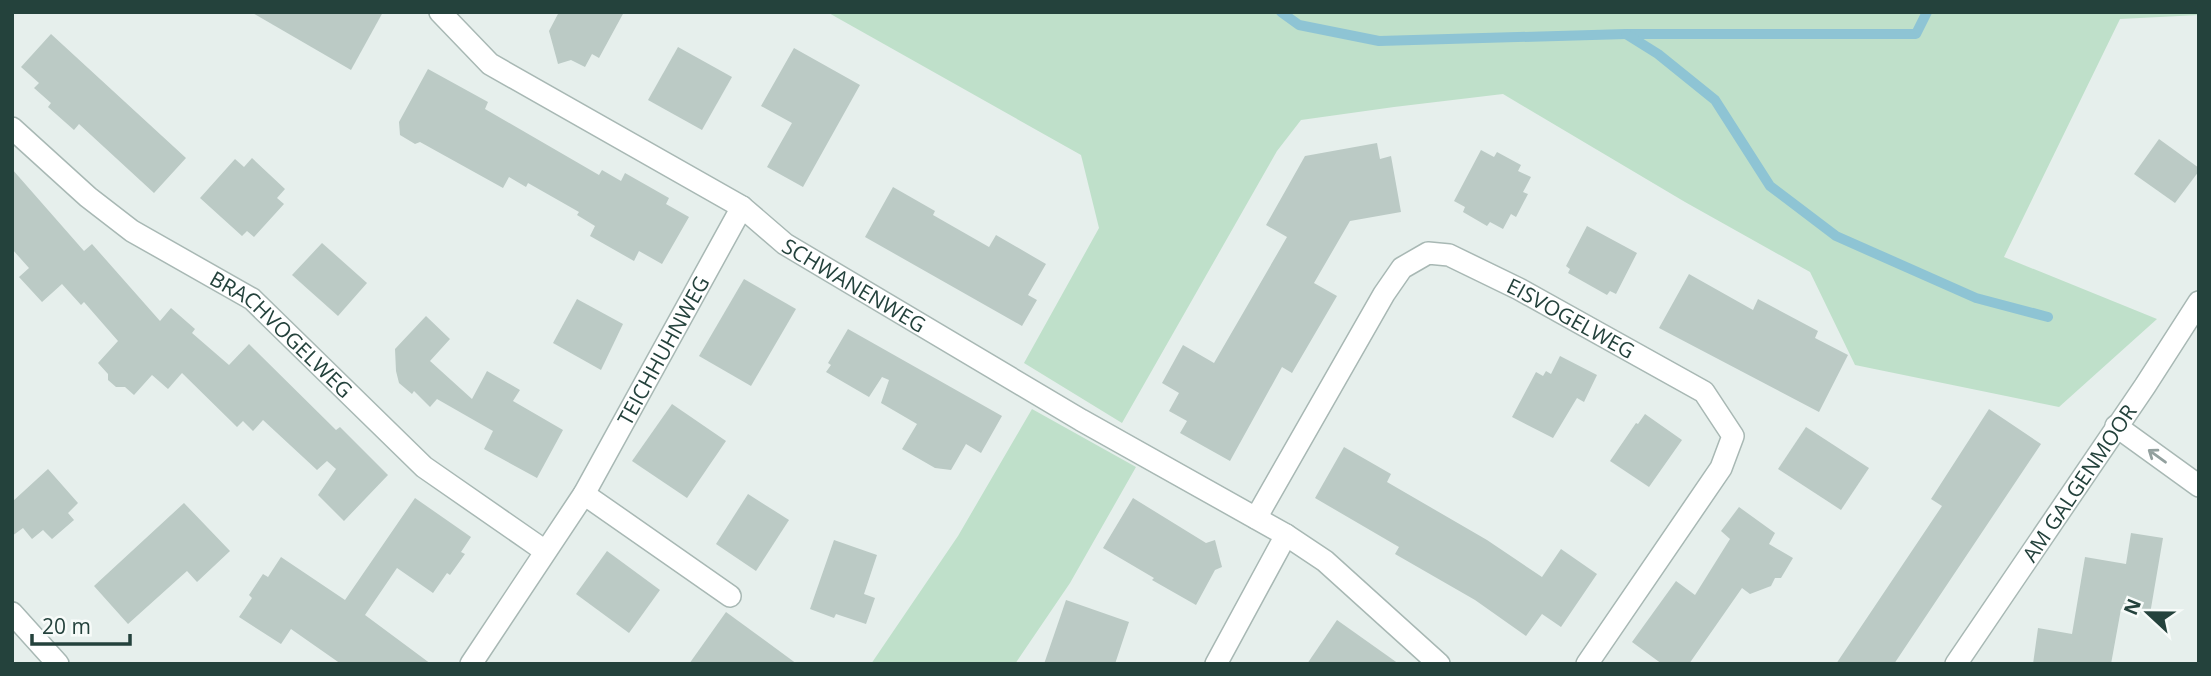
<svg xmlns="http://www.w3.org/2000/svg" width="2211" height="676" viewBox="0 0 2211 676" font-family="'Open Sans',sans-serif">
  <rect width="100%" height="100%" fill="#e6efec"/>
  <g fill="#bfe0ca">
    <path d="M827 12H2199V15L2120 19 2004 257 2157 319 2059 407 1855 365 1810 272 1685 202 1503 94 1394 107 1301 120 1277 151 1122 423 1024 363 1099 228 1081 155Z"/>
    <path d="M1032 409 1136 467 1070 583 1015 664H871L958 536Z"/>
  </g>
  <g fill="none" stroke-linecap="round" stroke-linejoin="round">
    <g stroke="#8ec4d4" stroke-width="10">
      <path d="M1281 12 1299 25 1379 41 1626 34H1916L1927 12"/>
      <path d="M1626 34 1658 54 1715 100 1770 186 1836 236 1976 298 2048 317"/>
    </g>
  </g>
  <g fill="#bbcac5">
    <path d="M251 12H383L351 70Z"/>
    <path d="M559 12H624L599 58 592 54 585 67 571 60 558 64 549 31Z"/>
    <path d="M51 34 186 158 154 193 79 124 74 130 48 107 51 103 34 88 39 83 21 67Z"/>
    <path d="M678 47 732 77 702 130 648 100Z"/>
    <path d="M794 48 860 85 803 187 767 167 792 123 761 106Z"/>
    <path d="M428 69 488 102 485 109 599 175 602 170 621 181 625 173 669 198 666 204 689 217 662 264 639 251 634 261 590 236 595 226 577 215 579 212 528 183 526 187 509 177 503 188 420 142 415 144 400 135 399 122Z"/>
    <path d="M2159 139 2199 168V171L2175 203 2134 174Z"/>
    <path d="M1377 143 1380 159 1391 156 1401 212 1350 221 1314 283 1337 296 1292 373 1282 367 1230 461 1180 433 1187 421 1169 411 1179 393 1162 383 1183 345 1214 363 1287 237 1266 225 1305 156Z"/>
    <path d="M1481 150 1494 157 1497 152 1521 165 1518 171 1531 177 1523 192 1528 194 1516 217 1511 214 1503 229 1490 222 1487 226 1463 212 1465 207 1454 201Z"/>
    <path d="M252 158 285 189 277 198 284 204 254 237 247 231 242 236 200 198 235 159 244 167Z"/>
    <path d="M12 169 84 251 92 244 160 321 171 308 195 329 192 333 229 365 249 344 336 430 340 427 388 475 344 521 318 495 336 469 327 461 317 470 263 420 253 431 243 421 237 427 182 373 168 389 152 375 134 395 125 387H116L108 380V374L98 363 118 341 84 302 81 305 62 284 42 302 19 277 29 268 12 249Z"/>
    <path d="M893 187 935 211 933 215 989 247 996 235 1046 264 1028 295 1037 300 1022 326 865 237Z"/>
    <path d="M1587 226 1637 253 1616 294 1610 291 1607 295 1568 273 1570 269 1566 266Z"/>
    <path d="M322 243 367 283 338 316 292 275Z"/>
    <path d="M1689 274 1753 310 1758 299 1818 331 1815 338 1848 355 1819 412 1659 328Z"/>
    <path d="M744 279 796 309 751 386 699 356Z"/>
    <path d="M577 299 623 324 601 370 553 343Z"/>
    <path d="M426 316 450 339 430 361 472 399 487 371 520 390 513 401 563 430 537 478 484 449 493 431 437 399 430 407 414 391 412 394 399 383 396 371 395 349Z"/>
    <path d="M848 329 1002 416 981 453 966 444 951 470 935 468 902 449 917 424 881 403 889 380 882 377 869 397 826 372 831 365 828 363Z"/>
    <path d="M1560 356 1597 375 1584 402 1577 398 1553 438 1512 417 1536 372 1543 376 1546 371 1551 374Z"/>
    <path d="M672 404 726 441 687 498 632 461Z"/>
    <path d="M1989 409 2041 444 1894 664H1836L1942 506 1931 499Z"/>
    <path d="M1645 414 1682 440 1649 487 1610 461 1636 423 1638 424Z"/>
    <path d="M1806 427 1869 468 1841 510 1778 469Z"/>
    <path d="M1344 447 1391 474 1387 482 1487 540 1542 577 1561 549 1597 574 1561 627 1542 614 1526 636 1475 600 1395 554 1399 547 1315 498Z"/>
    <path d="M48 469 78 503 68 513 74 520 52 539 43 530 32 539 23 528 12 536V502Z"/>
    <path d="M748 494 789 520 756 571 716 544Z"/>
    <path d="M415 498 471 537 461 552 465 554 450 575 447 573 433 593 397 568 365 615 431 664H341L291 629 281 644 239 617 252 598 249 595 263 574 268 577 281 557 345 600Z"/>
    <path d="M1133 498 1206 543 1215 540 1222 567 1215 570 1196 605 1152 580 1154 578 1103 548Z"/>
    <path d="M184 503 230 551 197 582 187 571 128 624 94 586Z"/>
    <path d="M1739 507 1775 533 1769 544 1793 558 1781 578H1775L1771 586 1750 594 1742 588 1689 664H1662L1632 642 1676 581 1695 595 1730 539 1721 531Z"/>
    <path d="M2131 533 2163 538 2150 614 2121 609 2111 664H2033L2038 628 2072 634 2085 557 2126 564Z"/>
    <path d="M834 540 877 555 864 594 875 598 866 624 836 614 834 618 810 609Z"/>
    <path d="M607 551 660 590 629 633 576 594Z"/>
    <path d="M1066 600 1129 622 1115 664H1044Z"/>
    <path d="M726 612 797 664H689Z"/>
    <path d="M1337 620 1399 664H1307Z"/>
  </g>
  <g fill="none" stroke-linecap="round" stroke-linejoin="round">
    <g stroke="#a8b8b4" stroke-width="24">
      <g id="minor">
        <path id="s1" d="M440 12 490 64 742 207 785 244 1081 420 1286 535 1325 561 1439 664"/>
        <path id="s2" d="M12 128 88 197 132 231 252 299 424 467 545 551"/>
        <path d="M2116 426 2199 486"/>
        <path d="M584 494 730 596"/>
        <path id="s3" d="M1256 518 1384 294 1402 268 1428 253 1449 255 1519 289 1704 392 1733 436 1721 468 1587 664"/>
        <path d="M12 613 58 664"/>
        <path id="s4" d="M471 664 584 494 742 207"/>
        <path d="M1216 664 1286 535"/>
        <path id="s5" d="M1956 664 2145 386 2199 302"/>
      </g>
    </g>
    <use href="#minor" stroke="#fff" stroke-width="21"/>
  </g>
  <defs><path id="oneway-shaft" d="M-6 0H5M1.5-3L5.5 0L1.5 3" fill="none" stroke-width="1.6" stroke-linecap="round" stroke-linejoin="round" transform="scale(1.75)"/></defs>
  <use stroke="#92a09e" href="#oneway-shaft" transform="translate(2157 456) rotate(-144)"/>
  <g text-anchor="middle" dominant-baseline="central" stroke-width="5" stroke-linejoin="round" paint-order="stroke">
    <g font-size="21" fill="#24423c" stroke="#f7fbf9">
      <text stroke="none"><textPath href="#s1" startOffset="499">SCHWANENWEG</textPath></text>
      <text stroke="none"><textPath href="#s3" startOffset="478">EISVOGELWEG</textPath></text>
      <text stroke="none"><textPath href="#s2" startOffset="341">BRACHVOGELWEG</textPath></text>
      <text stroke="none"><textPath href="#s4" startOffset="368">TEICHHUHNWEG</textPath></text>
      <text stroke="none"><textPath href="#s5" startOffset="219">AM GALGENMOOR</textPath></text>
    </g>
  </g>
  <rect width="2211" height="676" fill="none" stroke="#24423c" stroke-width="28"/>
  <g transform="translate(2148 613) rotate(292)" stroke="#f7fbf9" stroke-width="5" paint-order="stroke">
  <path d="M0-5L12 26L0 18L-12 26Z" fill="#24423c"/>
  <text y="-10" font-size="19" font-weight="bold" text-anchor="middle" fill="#24423c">N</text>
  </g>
  <path d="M32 634v10h98v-10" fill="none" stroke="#24423c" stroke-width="3.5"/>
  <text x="42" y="634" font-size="21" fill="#24423c" stroke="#f7fbf9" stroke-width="5" paint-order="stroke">20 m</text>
</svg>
